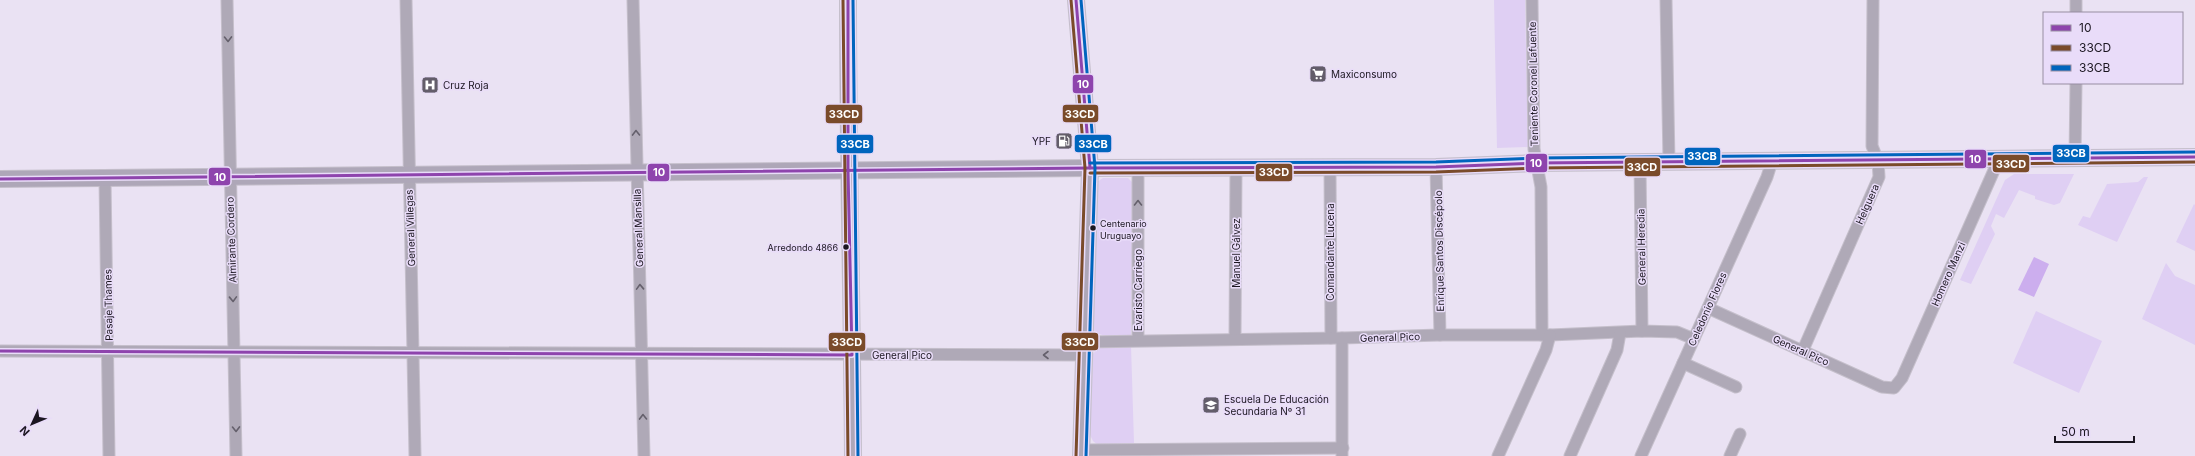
<svg xmlns="http://www.w3.org/2000/svg" width="2195" height="456" viewBox="0 0 2195 456" font-family="Inter,sans-serif">
  <rect width="100%" height="100%" fill="#eae2f3"/>
  <g fill="#dfcff3">
    <path d="M1494 0H1525L1528 147 1497 148Z"/>
    <path d="M2014 174H2074L2060 203 2054 205 2035 199V196L2019 190 2004 218 1996 214 1991 226 1995 234 1971 284 1960 280 2005 180Z"/>
    <path d="M2144 177H2148L2117 242 2078 225 2083 216 2090 218 2107 184 2138 182Z"/>
    <path d="M1103 178H1128L1133 183 1131 335C1120 335 1095 340 1092 326L1097 182Z"/>
    <path d="M2194 204 2195 205V251L2176 242Z"/>
    <path d="M2166 263 2175 276 2195 285V345L2142 319Z"/>
    <path d="M2036 311 2102 341 2079 393 2013 363Z"/>
    <path d="M1131 345 1134 443 1098 445 1093 441 1090 435 1093 354 1098 348Z"/>
  </g>
  <path fill="#ccaeee" d="M2034 257 2049 264 2034 297 2018 290Z"/>
  <g fill="none" stroke-linecap="round" stroke-linejoin="round">
    <g stroke="#c5bfcb" stroke-width="13">
      <g id="street">
        <path d="M227 0 236 456"/>
        <path d="M406 0 415 456"/>
        <path d="M633 0 644 456"/>
        <path d="M1532 0 1534 149 1541 187 1542 335"/>
        <path d="M1666 0 1669 162"/>
        <path d="M2076 13V0"/>
        <path d="M2075 157 2076 83"/>
        <path d="M1640 163 1642 331"/>
        <path d="M1330 167 1331 338"/>
        <path d="M1436 167 1440 335"/>
        <path d="M1138 168V340"/>
        <path d="M105 179 109 456"/>
        <path d="M1708 308 1882 387 1894 388 1902 378 1999 159"/>
        <path d="M1342 338V456"/>
        <path d="M1235 339 1236 167"/>
        <path d="M1085 342 1342 338 1440 335H1550L1642 331 1677 332 1694 339"/>
        <path d="M1803 350 1879 177 1878 161 1872 146 1873 0"/>
        <path d="M0 351 1085 355"/>
        <path d="M1683 363 1736 387"/>
        <path d="M1081 450 1343 448"/>
        <path d="M1498 456 1546 350 1550 335"/>
        <path d="M1570 456 1617 350 1620 333"/>
        <path d="M1641 456 1767 177 1772 161"/>
        <path d="M1730 456 1740 434"/>
      </g>
    </g>
    <g stroke="#c5bfcb" stroke-width="18">
      <g id="secondary">
        <path d="M848 0C848 152 852 304 853 456"/>
        <path d="M1076 0 1090 168 1081 456"/>
        <path d="M0 179 1090 168 1436 167 1536 163 2195 157"/>
      </g>
    </g>
    <use href="#street" stroke="#afa9b7" stroke-width="11"/>
    <use href="#secondary" stroke="#aea7b8" stroke-width="16"/>
    <g stroke="#e9dcf9" stroke-width="6">
      <g id="bus-1">
        <path d="M1076 0 1090 168"/>
        <path d="M0 179 1090 168 1436 167 1536 163 2195 157"/>
        <path d="M0 351 852 355 848 170V0"/>
      </g>
    </g>
    <g stroke="#e9dcf9" stroke-width="6">
      <g id="bus-2">
        <path d="M843 0 848 456"/>
        <path d="M1071 0 1085 168 1076 456"/>
        <path d="M1090 173 1436 172 1536 168 2195 162"/>
      </g>
    </g>
    <g stroke="#e9dcf9" stroke-width="6">
      <g id="bus-3">
        <path d="M853 0 858 456"/>
        <path d="M1081 0 1095 168 1086 456"/>
        <path d="M1090 163 1436 162 1536 158 2195 152"/>
      </g>
    </g>
    <use href="#bus-1" stroke="#8e44ad" stroke-width="3"/>
    <use href="#bus-2" stroke="#7a4b2a" stroke-width="3"/>
    <use href="#bus-3" stroke="#0065bd" stroke-width="3"/>
  </g>
  <defs><path id="oneway-chevron" d="M-2-3.5L2.5 0L-2 3.5" fill="none" stroke-width="1.6" stroke-linecap="round" stroke-linejoin="round"/></defs>
  <g stroke="#65606c">
    <use href="#oneway-chevron" transform="translate(228 39) rotate(89)"/>
    <use href="#oneway-chevron" transform="translate(636 133) rotate(-91)"/>
    <use href="#oneway-chevron" transform="translate(1138 203) rotate(-90)"/>
    <use href="#oneway-chevron" transform="translate(640 287) rotate(-92)"/>
    <use href="#oneway-chevron" transform="translate(233 299) rotate(88)"/>
    <use href="#oneway-chevron" transform="translate(1046 355) rotate(180)"/>
    <use href="#oneway-chevron" transform="translate(643 417) rotate(-91)"/>
    <use href="#oneway-chevron" transform="translate(236 429) rotate(89)"/>
  </g>
  <defs>
    <g id="supermarket-square" transform="scale(0.9)"><rect x="-9" y="-9" width="18" height="18" rx="4" fill="#635d6a" stroke="#e9dcf9"/><path d="M-6-5.5h2.5l.6 2H6L4.5 2H-2.5L-4.4-4H-6ZM-1.5 3.2a1.3 1.3 0 1 0 .1 0ZM3 3.2a1.3 1.3 0 1 0 .1 0Z" fill="#fff"/></g>
    <g id="hospital-square" transform="scale(0.9)"><rect x="-9" y="-9" width="18" height="18" rx="4" fill="#635d6a" stroke="#e9dcf9"/><path d="M-5-5h3v3.5h4V-5h3V5h-3V1.5h-4V5h-3Z" fill="#fff"/></g>
    <g id="fuel-square" transform="scale(0.9)"><rect x="-9" y="-9" width="18" height="18" rx="4" fill="#635d6a" stroke="#e9dcf9"/><path d="M-5.5-6h7V0h2V4h1.3V-2.5L3-4.5l.8-.8L6-3V5H2.5V1h-1V6h-7ZM-4.2-4.7v3.2H.2V-4.7Z" fill="#fff"/></g>
    <g id="school-square" transform="scale(0.9)"><rect x="-9" y="-9" width="18" height="18" rx="4" fill="#635d6a" stroke="#e9dcf9"/><path d="M0-5L7-2L0 1L-7-2ZM-4 1L0 2.5L4 1V4Q0 6-4 4Z" fill="#fff"/></g>
  </defs>
  <g fill-rule="evenodd">
    <use href="#supermarket-square" x="1318" y="74"/>
    <use href="#hospital-square" x="430" y="85"/>
    <use href="#fuel-square" x="1064" y="141"/>
    <use href="#school-square" x="1211" y="405"/>
  </g>
  <g fill="#1b1620" stroke="#e9dcf9" stroke-width="1.5">
    <circle cx="1093" cy="228" r="3.5"/>
    <circle cx="846" cy="247" r="3.5"/>
  </g>
  <g text-anchor="middle" dominant-baseline="central" stroke-width="3" stroke-linejoin="round" paint-order="stroke">
    <g font-size="9" fill="#1b1620" stroke="#e9dcf9" text-anchor="start">
      <text x="1100" y="223">Centenario<tspan x="1100" dy="12">Uruguayo</tspan></text>
      <text x="838" y="247" text-anchor="end">Arredondo 4866</text>
    </g>
    <g font-size="10" fill="#1b1620" stroke="#e9dcf9" text-anchor="start">
      <text x="1331" y="74">Maxiconsumo</text>
      <text x="443" y="85">Cruz Roja</text>
      <text x="1051" y="141" text-anchor="end">YPF</text>
      <text x="1224" y="399">Escuela De Educación<tspan x="1224" dy="12">Secundaria Nº 31</tspan></text>
    </g>
    <g font-size="10" fill="#1b1620" stroke="#e9dcf9">
      <text transform="translate(1533 84) rotate(-91)">Teniente Coronel Lafuente</text>
      <text transform="translate(1867 204) rotate(-66)">Helguera</text>
      <text transform="translate(410 228) rotate(-92)">General Villegas</text>
      <text transform="translate(638 228) rotate(-92)">General Mansilla</text>
      <text transform="translate(231 240) rotate(-92)">Almirante Cordero</text>
      <text transform="translate(1641 247) rotate(-91)">General Heredia</text>
      <text transform="translate(1439 251) rotate(-91)">Enrique Santos Discépolo</text>
      <text transform="translate(1330 252) rotate(-90)">Comandante Lucena</text>
      <text transform="translate(1236 253) rotate(-90)">Manuel Gálvez</text>
      <text transform="translate(1948 274) rotate(-66)">Homero Manzi</text>
      <text transform="translate(1138 290) rotate(-90)">Evaristo Carriego</text>
      <text transform="translate(108 305) rotate(-91)">Pasaje Thames</text>
      <text transform="translate(1707 309) rotate(-66)">Celedonio Flores</text>
      <text transform="translate(1390 337) rotate(-2)">General Pico</text>
      <text transform="translate(1801 350) rotate(24)">General Pico</text>
      <text x="902" y="355">General Pico</text>
    </g>
  </g>
  <g stroke="#e9dcf9" stroke-width="1.5">
    <rect x="1072" y="74" width="22" height="20" rx="4" fill="#8e44ad"/>
    <rect x="1062" y="104" width="37" height="19" rx="4" fill="#7a4b2a"/>
    <rect x="825" y="104" width="38" height="20" rx="4" fill="#7a4b2a"/>
    <rect x="1074" y="134" width="38" height="19" rx="4" fill="#0065bd"/>
    <rect x="836" y="134" width="38" height="20" rx="4" fill="#0065bd"/>
    <rect x="2052" y="144" width="38" height="19" rx="4" fill="#0065bd"/>
    <rect x="1684" y="147" width="37" height="19" rx="4" fill="#0065bd"/>
    <rect x="1964" y="149" width="23" height="20" rx="4" fill="#8e44ad"/>
    <rect x="1525" y="153" width="23" height="20" rx="4" fill="#8e44ad"/>
    <rect x="1992" y="154" width="38" height="19" rx="4" fill="#7a4b2a"/>
    <rect x="1624" y="157" width="37" height="20" rx="4" fill="#7a4b2a"/>
    <rect x="647" y="163" width="23" height="19" rx="4" fill="#8e44ad"/>
    <rect x="1255" y="163" width="38" height="19" rx="4" fill="#7a4b2a"/>
    <rect x="208" y="167" width="23" height="19" rx="4" fill="#8e44ad"/>
    <rect x="1061" y="332" width="38" height="19" rx="4" fill="#7a4b2a"/>
    <rect x="828" y="332" width="38" height="20" rx="4" fill="#7a4b2a"/>
  </g>
  <g font-size="11" text-anchor="middle" font-weight="bold" fill="#fff">
    <text x="1083" y="88">10</text>
    <text x="1080" y="118">33CD</text>
    <text x="844" y="118">33CD</text>
    <text x="1093" y="148">33CB</text>
    <text x="855" y="148">33CB</text>
    <text x="2071" y="157">33CB</text>
    <text x="1702" y="160">33CB</text>
    <text x="1975" y="163">10</text>
    <text x="1536" y="167">10</text>
    <text x="2011" y="168">33CD</text>
    <text x="1642" y="171">33CD</text>
    <text x="659" y="176">10</text>
    <text x="1274" y="176">33CD</text>
    <text x="220" y="181">10</text>
    <text x="1080" y="346">33CD</text>
    <text x="847" y="346">33CD</text>
  </g>
  <rect x="2043" y="12" width="140" height="72" fill="#e9dcf9" stroke="#978da2"/>
  <rect x="2051" y="25" width="20" height="6" fill="#8e44ad" stroke="#978da2"/>
  <text x="2079" y="32" font-size="12" fill="#1b1620">10</text>
  <rect x="2051" y="45" width="20" height="6" fill="#7a4b2a" stroke="#978da2"/>
  <text x="2079" y="52" font-size="12" fill="#1b1620">33CD</text>
  <rect x="2051" y="65" width="20" height="6" fill="#0065bd" stroke="#978da2"/>
  <text x="2079" y="72" font-size="12" fill="#1b1620">33CB</text>
  <g transform="translate(32 424) rotate(226)" stroke="#e9dcf9" stroke-width="3" paint-order="stroke">
  <path d="M0-3L7 15L0 10L-7 15Z" fill="#1b1620"/>
  <text y="-6" font-size="11" font-weight="bold" text-anchor="middle" fill="#1b1620">N</text>
  </g>
  <path d="M2055 436v6h79v-6" fill="none" stroke="#1b1620" stroke-width="2"/>
  <text x="2061" y="436" font-size="12" fill="#1b1620" stroke="#e9dcf9" stroke-width="3" paint-order="stroke">50 m</text>
</svg>
